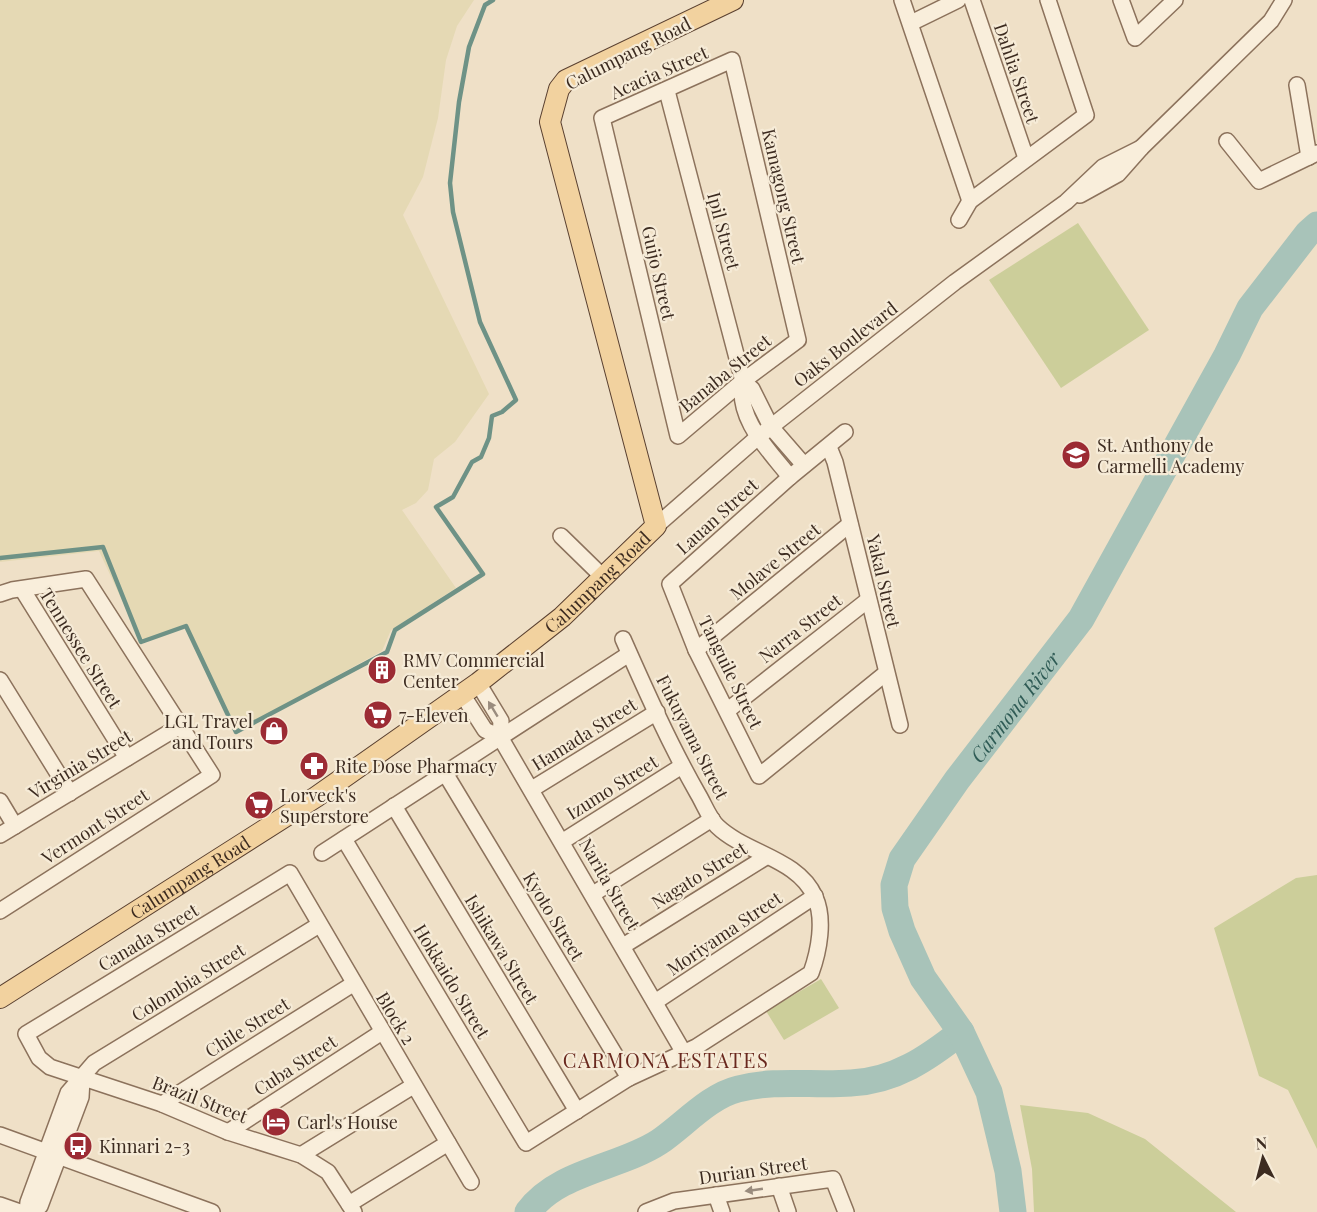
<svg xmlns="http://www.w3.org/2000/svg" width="1317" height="1212" viewBox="0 0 1317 1212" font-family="'Playfair Display',serif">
  <rect width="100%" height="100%" fill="#efe0c7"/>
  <path fill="#e5d9b4" d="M0 0H474L457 26 446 60 438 118 423 177 403 215 489 394 455 442 434 459 428 490 416 503 402 510 456 588 391 630 382 651 236 731 186 625 141 641 99 551 0 562Z"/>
  <g fill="#ccce9a">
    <path d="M1078 223 1149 330 1061 388 989 280Z"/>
    <path d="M1317 875V1149L1288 1090 1259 1076 1214 928 1296 878Z"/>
    <path d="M821 979 839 1008 784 1040 766 1011Z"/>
    <path d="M1020 1105 1088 1113 1145 1139 1236 1212H1034L1032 1169Z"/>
  </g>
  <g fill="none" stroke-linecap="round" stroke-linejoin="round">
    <path stroke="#6e9286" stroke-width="4.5" d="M0 558 103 547 141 642 186 626 236 732 387 652 395 630 483 574 436 507 453 497 472 462 481 457 489 438 492 416 502 412 516 400 480 322 453 212 450 183 459 102 469 47 485 5 493 0"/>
    <g stroke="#a8c3b9" stroke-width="27">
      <path d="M528 1212C558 1171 619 1168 659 1142 684 1125 709 1096 738 1089 776 1079 813 1086 851 1083 895 1081 928 1058 961 1032"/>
      <path id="s1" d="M1013 1212 1008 1171 989 1092 961 1032 923 978 902 931 895 908 894 885 902 859 957 780 1081 619 1227 355 1250 308 1308 233 1317 225"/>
    </g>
    <g stroke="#8c725c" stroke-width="18">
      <g id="minor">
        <path d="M902 0 970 201"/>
        <path d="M972 0 1026 158"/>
        <path d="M1121 0 1135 38 1175 0"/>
        <path d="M911 23 958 0"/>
        <path d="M732 60 798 340 743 381 678 436 602 118Z"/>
        <path d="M1297 85 1309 157"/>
        <path d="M667 91 743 381C736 419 768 449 790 477"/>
        <path d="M1227 141 1259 181 1317 153"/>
        <path d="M1080 195 1118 174 1141 148 1271 21 1284 0"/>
        <path d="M959 220 970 201 1086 115 1048 0"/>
        <path d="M743 381 752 389 771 427 804 465"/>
        <path d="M845 432 790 477 670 584 696 650 759 776 886 673"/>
        <path d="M829 447 835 462 900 725"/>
        <path d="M656 526 758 437 955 282 1066 202 1103 167 1141 148"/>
        <path d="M561 536 604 578"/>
        <path d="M22 589 127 758"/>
        <path d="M0 594 12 590 86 579 212 775 0 911"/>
        <path d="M696 650 850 524"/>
        <path d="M0 680 70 793"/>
        <path d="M478 683 501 721 500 737 684 1053"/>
        <path d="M462 694 485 730 500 737"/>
        <path d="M728 710 868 600"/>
        <path d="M445 773 629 1078"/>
        <path d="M532 789 657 712"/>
        <path d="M0 801 15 826"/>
        <path d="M394 806 577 1111"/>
        <path d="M0 835 180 726"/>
        <path d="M344 839 526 1143 629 1078 696 1047 811 973C819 951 825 919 815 897 798 858 746 854 717 826 709 818 704 804 698 794 670 745 646 691 623 639"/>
        <path d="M563 841 682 766"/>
        <path d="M322 853 629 654"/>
        <path d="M593 894 712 819"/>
        <path d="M623 946 766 857"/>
        <path d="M655 1002 815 896"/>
        <path d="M162 1104 353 984"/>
        <path d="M228 1132 382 1032"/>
        <path d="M0 1135 212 1212"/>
        <path d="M301 1155 413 1086"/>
        <path d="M779 1186 788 1212"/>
        <path d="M716 1195 722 1212"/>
        <path d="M349 1204 448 1143"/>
        <path d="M0 1205 20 1212"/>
        <path d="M27 1212 28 1202 68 1093 94 1063 319 925"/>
        <path d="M31 1212 40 1206 81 1097 82 1079"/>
        <path d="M354 1212 328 1172 301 1155 228 1132 162 1104 50 1067 39 1058 26 1034 290 873 471 1182"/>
        <path d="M646 1212 674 1201 833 1179 846 1212"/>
      </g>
    </g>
    <g stroke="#5a4030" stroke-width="22">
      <g id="major">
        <path id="s2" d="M0 998 316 797 478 683 562 617 656 526 550 122 559 89 566 80 733 0"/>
      </g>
    </g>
    <use href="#minor" stroke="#f9eedb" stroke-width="15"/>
    <use href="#major" stroke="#f2d29f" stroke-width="20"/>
  </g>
  <defs><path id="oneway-solid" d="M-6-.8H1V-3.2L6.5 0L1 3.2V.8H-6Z" transform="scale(1.5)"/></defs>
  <g fill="#9a8c7e">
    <use href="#oneway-solid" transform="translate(493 709) rotate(-121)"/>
    <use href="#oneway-solid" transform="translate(754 1190) rotate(172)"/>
  </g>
  <defs>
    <g id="school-disc" transform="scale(1.5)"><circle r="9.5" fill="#9c2b34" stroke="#f6ebd7"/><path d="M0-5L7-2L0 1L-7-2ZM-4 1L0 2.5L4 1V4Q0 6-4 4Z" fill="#fff"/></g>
    <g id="building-disc" transform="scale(1.5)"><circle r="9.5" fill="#9c2b34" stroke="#f6ebd7"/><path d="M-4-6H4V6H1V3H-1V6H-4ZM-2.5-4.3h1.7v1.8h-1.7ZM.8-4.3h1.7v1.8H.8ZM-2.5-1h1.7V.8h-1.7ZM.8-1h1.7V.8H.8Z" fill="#fff"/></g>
    <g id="supermarket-disc" transform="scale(1.5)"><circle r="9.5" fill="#9c2b34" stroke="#f6ebd7"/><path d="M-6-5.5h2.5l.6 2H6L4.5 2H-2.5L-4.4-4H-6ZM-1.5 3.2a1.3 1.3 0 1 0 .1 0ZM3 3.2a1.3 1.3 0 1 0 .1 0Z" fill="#fff"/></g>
    <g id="shop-disc" transform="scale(1.5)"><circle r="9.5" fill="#9c2b34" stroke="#f6ebd7"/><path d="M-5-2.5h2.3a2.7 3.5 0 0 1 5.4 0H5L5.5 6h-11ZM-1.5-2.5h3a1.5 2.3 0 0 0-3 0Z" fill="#fff"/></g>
    <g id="pharmacy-disc" transform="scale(1.5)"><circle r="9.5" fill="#9c2b34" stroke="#f6ebd7"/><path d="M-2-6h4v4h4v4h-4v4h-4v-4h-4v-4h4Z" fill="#fff"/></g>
    <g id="hotel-disc" transform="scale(1.5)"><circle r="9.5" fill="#9c2b34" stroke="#f6ebd7"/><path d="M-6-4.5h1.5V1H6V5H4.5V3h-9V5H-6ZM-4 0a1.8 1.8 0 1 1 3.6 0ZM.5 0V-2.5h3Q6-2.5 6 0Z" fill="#fff"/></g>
    <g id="bus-disc" transform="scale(1.5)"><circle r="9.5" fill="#9c2b34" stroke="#f6ebd7"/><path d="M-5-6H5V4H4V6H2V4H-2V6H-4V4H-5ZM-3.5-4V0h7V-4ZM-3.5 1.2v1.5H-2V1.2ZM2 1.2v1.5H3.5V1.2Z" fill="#fff"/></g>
  </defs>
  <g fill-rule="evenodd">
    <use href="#school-disc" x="1076" y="455"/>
    <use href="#building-disc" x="382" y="670"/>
    <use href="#supermarket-disc" x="378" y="715"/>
    <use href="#shop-disc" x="274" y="731"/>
    <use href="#pharmacy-disc" x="314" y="766"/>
    <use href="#supermarket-disc" x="259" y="805"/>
    <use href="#hotel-disc" x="276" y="1122"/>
    <use href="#bus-disc" x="78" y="1146"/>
  </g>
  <g text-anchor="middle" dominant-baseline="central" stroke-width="4.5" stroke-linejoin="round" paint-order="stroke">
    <g font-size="18" fill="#3c2b20" stroke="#f6ebd7">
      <text transform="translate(628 53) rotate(-27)">Calumpang Road</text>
      <text transform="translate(659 72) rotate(-24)">Acacia Street</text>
      <text transform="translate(1017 73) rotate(71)">Dahlia Street</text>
      <text transform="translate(784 196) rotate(77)">Kamagong Street</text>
      <text transform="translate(724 231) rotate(75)">Ipil Street</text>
      <text transform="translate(659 273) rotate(77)">Guijo Street</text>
      <text transform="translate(845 344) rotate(-38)">Oaks Boulevard</text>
      <text transform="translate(725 373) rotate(-39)">Banaba Street</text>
      <text transform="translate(717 516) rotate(-42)">Lauan Street</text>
      <text transform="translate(775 561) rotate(-39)">Molave Street</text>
      <text stroke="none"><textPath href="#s2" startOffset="729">Calumpang Road</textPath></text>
      <text transform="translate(884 581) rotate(77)">Yakal Street</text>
      <text transform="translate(800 628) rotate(-38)">Narra Street</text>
      <text transform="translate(81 648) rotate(58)">Tennessee Street</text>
      <text transform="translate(731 672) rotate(64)">Tanguile Street</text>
      <text transform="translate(584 734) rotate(-32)">Hamada Street</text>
      <text transform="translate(693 737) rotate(63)">Fukuyama Street</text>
      <text transform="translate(80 764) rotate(-31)">Virginia Street</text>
      <text transform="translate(612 787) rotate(-32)">Izumo Street</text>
      <text transform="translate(95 826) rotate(-33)">Vermont Street</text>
      <text transform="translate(699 875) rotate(-32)">Nagato Street</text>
      <text stroke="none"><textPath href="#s2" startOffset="225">Calumpang Road</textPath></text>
      <text transform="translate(610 884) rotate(60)">Narita Street</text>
      <text transform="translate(554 916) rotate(59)">Kyoto Street</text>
      <text transform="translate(724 933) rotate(-34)">Moriyama Street</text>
      <text transform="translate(148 937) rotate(-31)">Canada Street</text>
      <text transform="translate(502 949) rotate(59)">Ishikawa Street</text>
      <text transform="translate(452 981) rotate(59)">Hokkaido Street</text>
      <text transform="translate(188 982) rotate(-32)">Colombia Street</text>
      <text transform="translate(396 1018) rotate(59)">Block 2</text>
      <text transform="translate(247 1027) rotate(-32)">Chile Street</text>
      <text transform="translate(295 1065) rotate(-33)">Cuba Street</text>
      <text transform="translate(200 1099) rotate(21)">Brazil Street</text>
      <text transform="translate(753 1170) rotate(-8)">Durian Street</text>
    </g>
    <g font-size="18" fill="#3c2b20" stroke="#f6ebd7" text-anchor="start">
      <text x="1097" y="445">St. Anthony de<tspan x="1097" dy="21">Carmelli Academy</tspan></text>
      <text x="403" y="660">RMV Commercial<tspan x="403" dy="21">Center</tspan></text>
      <text x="399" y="715">7-Eleven</text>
      <text x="253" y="721" text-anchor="end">LGL Travel<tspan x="253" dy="21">and Tours</tspan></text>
      <text x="335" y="766">Rite Dose Pharmacy</text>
      <text x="280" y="795">Lorveck's<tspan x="280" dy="21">Superstore</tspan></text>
      <text x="297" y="1122">Carl's House</text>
      <text x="99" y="1146">Kinnari 2-3</text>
    </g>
    <g font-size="20" font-style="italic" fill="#2f5b55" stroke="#f6ebd7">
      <text stroke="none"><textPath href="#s1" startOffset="570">Carmona River</textPath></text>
    </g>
    <g font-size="20" letter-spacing="1.5" fill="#69281e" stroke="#f6ebd7">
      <text x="666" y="1059">CARMONA ESTATES</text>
    </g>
  </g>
  <g transform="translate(1263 1158) rotate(354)" stroke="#f6ebd7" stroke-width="4.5" paint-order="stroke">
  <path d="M0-4.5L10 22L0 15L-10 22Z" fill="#3c2b20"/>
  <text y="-9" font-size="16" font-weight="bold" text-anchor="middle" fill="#3c2b20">N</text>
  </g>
</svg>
